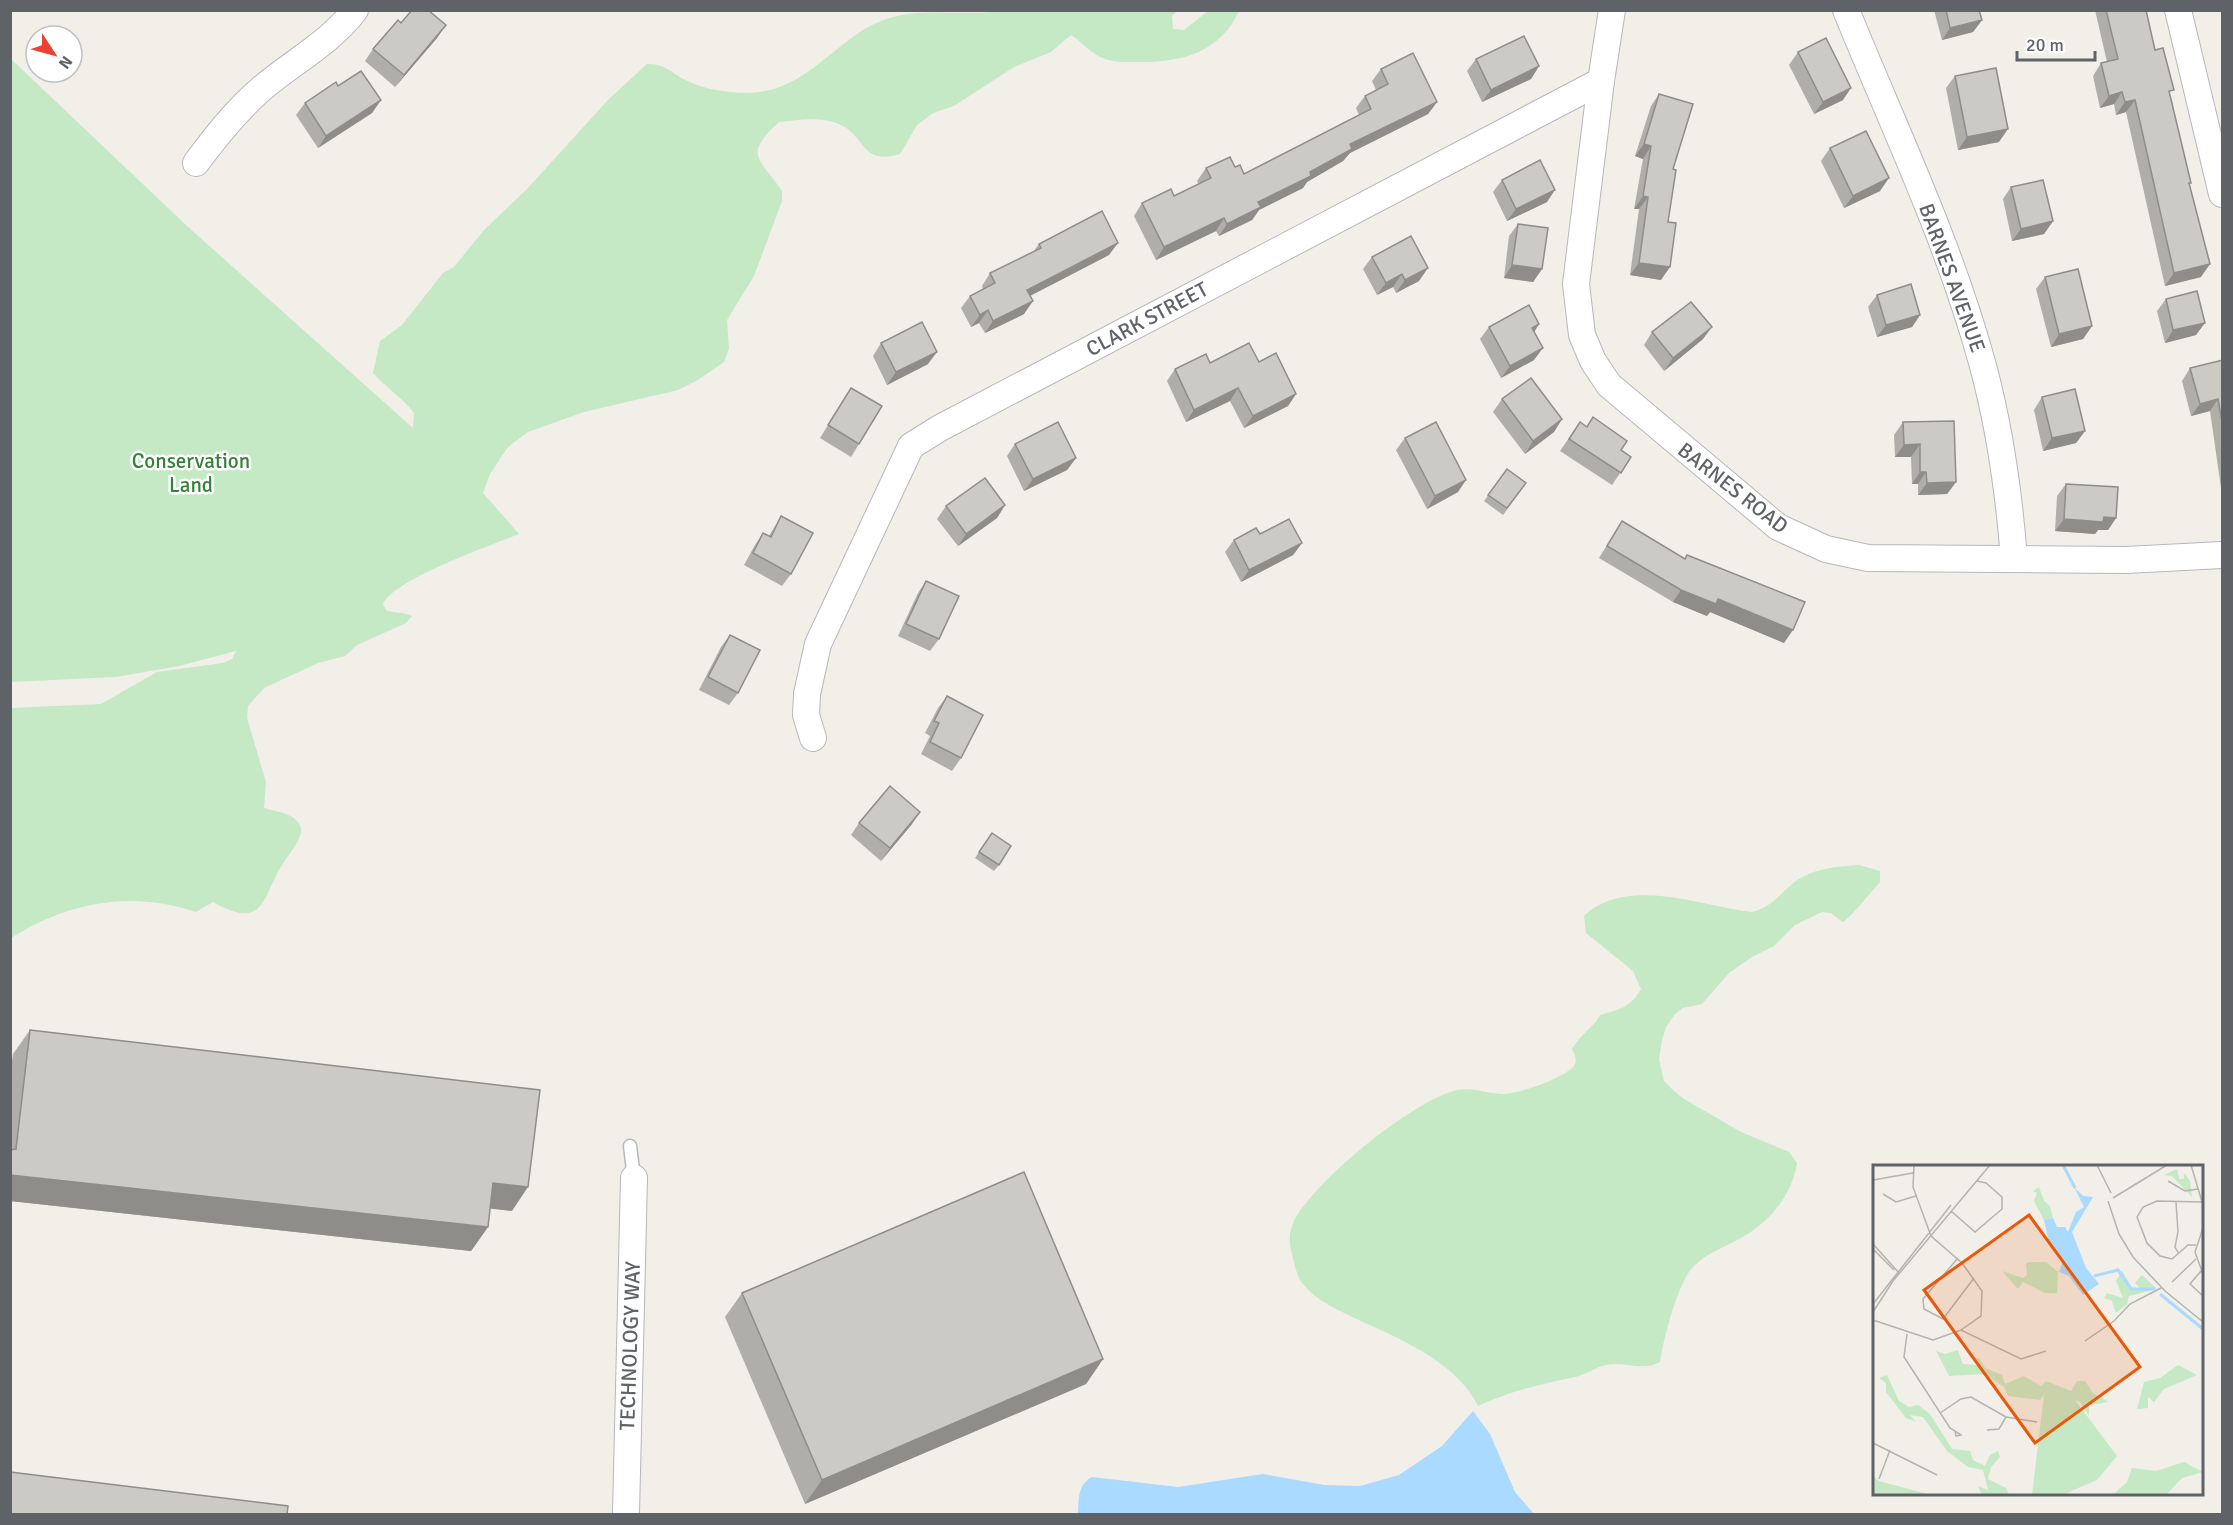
<svg xmlns="http://www.w3.org/2000/svg" width="2233" height="1525" viewBox="0 0 2233 1525" font-family="Signika,sans-serif">
  <rect width="100%" height="100%" fill="#f1efe8"/>
  <g fill="#c5e8c5">
    <path d="M998 11H1177L1172 16 1173 29 1184 30 1208 11H1239C1220 52 1183 62 1141 62 1127 62 1113 63 1100 57 1090 52 1081 41 1071 35L1051 52 1014 67 954 106 933 113 917 125 900 154C860 166 866 135 839 124 820 116 798 120 779 122 742 156 760 158 782 191V201L754 276 727 320 729 349 724 362 696 381 678 390 584 412 528 432 508 447 490 474 483 493 519 534C489 546 395 579 383 604L386 610C395 614 401 611 412 616L406 623 357 645 345 656 318 663 264 688 248 706 247 718 266 782 264 808C275 812 290 812 298 822 308 834 290 852 284 862 261 897 266 932 213 902L196 912C132 890 67 902 11 938V708L101 704 157 672 223 663 232 659 236 651 179 666 116 677 11 682V59L187 226 413 428 414 413C402 397 386 388 373 373L380 341 402 325 443 273 454 267 484 230 527 189 608 100 647 64C663 64 667 69 680 77 702 90 734 95 759 92 813 86 842 30 893 17 927 8 964 16 998 11Z"/>
    <path d="M1859 865 1880 871V882C1869 894 1855 913 1843 922L1831 913 1822 912 1795 925 1774 946 1752 957 1729 973 1702 1004 1683 1008 1675 1014 1666 1027 1662 1040 1659 1059 1664 1081 1673 1090 1684 1099 1741 1132 1789 1152 1797 1163C1792 1195 1770 1222 1741 1238 1725 1247 1706 1253 1693 1267 1678 1282 1663 1340 1660 1362 1643 1372 1625 1361 1606 1365 1595 1367 1586 1375 1575 1377 1542 1384 1509 1391 1478 1406 1458 1364 1403 1340 1363 1322 1341 1311 1318 1303 1302 1283 1297 1276 1295 1266 1293 1258 1290 1247 1288 1237 1292 1226 1307 1186 1415 1098 1458 1090 1473 1087 1488 1094 1503 1094 1519 1094 1564 1078 1574 1066 1578 1060 1574 1054 1572 1049 1580 1035 1593 1028 1600 1015 1619 1010 1631 1007 1641 989L1633 971 1586 933 1584 916C1627 875 1701 906 1752 912 1771 907 1777 897 1791 885 1811 868 1834 867 1859 865Z"/>
  </g>
  <path fill="#aadaff" d="M1473 1411 1490 1434 1515 1492 1534 1514H1078C1079 1500 1077 1485 1092 1477L1178 1487 1263 1474 1324 1485 1360 1486 1399 1475 1442 1446Z"/>
  <g fill="none" stroke-linecap="round" stroke-linejoin="round">
    <g stroke="#b5b8bc" stroke-width="15">
      <path id="service" d="M630 1146 634 1178"/>
    </g>
    <g stroke="#b5b8bc" stroke-width="28">
      <g id="minor">
        <path d="M1846 10C1894 128 1950 244 1983 366 2000 429 2009 494 2014 559"/>
        <path d="M2178 10 2222 194"/>
        <path d="M1601 81 1576 284 1582 335 1593 361 1609 385 1778 527 1826 549 1868 558 2126 560 2222 555"/>
        <path d="M196 163C216 136 235 112 260 90 291 63 329 44 355 10"/>
        <path d="M813 738 806 715 807 694 818 644 911 446 940 428 1601 81 1612 10"/>
        <path d="M626 1514 634 1178"/>
      </g>
    </g>
    <use href="#service" stroke="#fff" stroke-width="12"/>
    <use href="#minor" stroke="#fff" stroke-width="26"/>
  </g>
  <g fill="#afaea9">
    <path d="M1934 10H1979L1982 20 1973 32 1942 40Z"/>
    <path d="M2095 10H2146L2155 50 2170 96 2189 185 2201 277 2165 286 2126 112 2116 115 2114 104 2100 108 2093 76 2101 63 2107 62Z"/>
    <path d="M401 23 437 38 395 87 365 61 373 49Z"/>
    <path d="M1798 52 1843 100 1814 114 1789 65Z"/>
    <path d="M1476 59 1539 66 1531 79 1482 102 1467 71Z"/>
    <path d="M1381 69 1437 102 1428 114 1350 153 1343 161 1307 182 1303 188 1259 210 1252 220 1219 236 1216 231 1156 260 1134 216 1142 203 1174 196 1199 184 1197 181 1206 168 1235 167 1244 174 1359 115 1356 108 1365 96 1376 90 1372 81Z"/>
    <path d="M1955 76 1999 142 1958 150 1946 88Z"/>
    <path d="M338 86 381 100 372 113 318 148 296 115 305 103Z"/>
    <path d="M1659 94 1673 169 1661 280 1630 275 1639 209H1634L1643 159 1635 156 1651 106Z"/>
    <path d="M1830 148 1880 191 1844 208 1821 161Z"/>
    <path d="M1502 180 1547 202 1507 221 1493 192Z"/>
    <path d="M2011 187 2053 221 2044 234 2012 241 2003 199Z"/>
    <path d="M1518 224 1542 269 1533 282 1504 278 1509 236Z"/>
    <path d="M1039 244 1109 255 1030 296 1024 314 985 333 979 323 971 327 961 308 970 296 983 289 982 286 990 273 1033 252Z"/>
    <path d="M1372 257 1419 281 1396 293 1393 287 1377 295 1363 269Z"/>
    <path d="M2045 277 2092 326 2083 339 2051 347 2036 289Z"/>
    <path d="M1877 295 1920 315 1912 327 1877 337 1868 307Z"/>
    <path d="M2166 299 2196 335 2165 343 2157 311Z"/>
    <path d="M1539 324 1534 332V360L1501 378 1480 339 1489 327Z"/>
    <path d="M1652 332 1703 339 1664 371 1644 345Z"/>
    <path d="M881 343 928 364 887 385 873 356Z"/>
    <path d="M2223 360V488H2221L2210 411 2191 416 2182 381 2190 368Z"/>
    <path d="M1259 362 1296 394 1288 406 1244 428 1230 401 1186 422 1167 381 1175 369 1210 363Z"/>
    <path d="M851 388 859 444 851 457 820 438Z"/>
    <path d="M2042 397 2085 431 2076 443 2043 451 2034 410Z"/>
    <path d="M1502 399 1562 419 1554 432 1525 454 1493 412Z"/>
    <path d="M1580 422 1631 457 1612 485 1560 451Z"/>
    <path d="M1903 422 1956 482 1947 494 1918 495V484H1912L1911 457H1895L1894 435Z"/>
    <path d="M1405 438 1458 492 1427 509 1396 450Z"/>
    <path d="M1015 444 1076 458 1067 470 1024 491 1007 456Z"/>
    <path d="M1507 469 1526 483 1503 515 1484 501Z"/>
    <path d="M2066 484 2116 518 2108 530H2098L2095 534 2055 531 2057 496Z"/>
    <path d="M1005 505 997 518 958 546 937 519 946 506Z"/>
    <path d="M781 516 791 574 782 586 744 565 755 545 763 533 769 536Z"/>
    <path d="M1622 521 1684 559 1687 555 1784 643 1710 612 1707 616 1673 602 1599 558Z"/>
    <path d="M1260 534 1302 543 1293 555 1241 582 1225 552 1234 540Z"/>
    <path d="M926 581 939 639 930 651 898 636 918 593Z"/>
    <path d="M730 635 738 693 729 705 699 690 721 647Z"/>
    <path d="M947 696 961 758 952 771 921 754 930 736 925 733 938 708Z"/>
    <path d="M859 823 912 824 881 861 851 835Z"/>
    <path d="M992 833 999 865 994 871 975 858Z"/>
    <path d="M30 1030 512 1211 490 1208 488 1227 471 1251 10 1201V1074L13 1054Z"/>
    <path d="M742 1293 1103 1359 1086 1384 805 1504 725 1317Z"/>
  </g>
  <g fill="#8f8d8a">
    <path d="M1982 20 1973 32 1942 40 1950 28Z"/>
    <path d="M446 25 437 38 395 87 404 75Z"/>
    <path d="M1539 66 1531 79 1482 102 1491 90Z"/>
    <path d="M1851 88 1843 100 1814 114 1823 102Z"/>
    <path d="M2122 92 2114 104 2100 108 2109 96Z"/>
    <path d="M381 100 372 113 318 148 326 136Z"/>
    <path d="M2135 100 2126 112 2116 115 2125 102Z"/>
    <path d="M1437 102 1428 114 1350 153 1343 161 1307 182 1303 188 1259 210 1252 220 1219 236 1227 224 1258 202 1310 172 1350 144Z"/>
    <path d="M2008 129 1999 142 1958 150 1967 137Z"/>
    <path d="M1644 144 1651 146 1643 159 1635 156Z"/>
    <path d="M1889 178 1880 191 1844 208 1853 196Z"/>
    <path d="M1555 190 1547 202 1507 221 1516 209Z"/>
    <path d="M1643 196 1648 197 1639 209H1634Z"/>
    <path d="M1224 218 1216 231 1156 260 1164 247Z"/>
    <path d="M2053 221 2044 234 2012 241 2021 229Z"/>
    <path d="M1118 243 1109 255 1018 302 1027 290Z"/>
    <path d="M1639 263 1670 267 1661 280 1630 275Z"/>
    <path d="M2210 264 2201 277 2165 286 2174 273Z"/>
    <path d="M1512 265 1542 269 1533 282 1504 278Z"/>
    <path d="M1428 268 1419 281 1396 293 1405 280Z"/>
    <path d="M1402 274 1393 287 1377 295 1386 283Z"/>
    <path d="M1033 301 1024 314 985 333 993 321Z"/>
    <path d="M988 310 979 323 971 327 980 315Z"/>
    <path d="M1920 315 1912 327 1877 337 1886 325Z"/>
    <path d="M2205 323 2196 335 2165 343 2173 330Z"/>
    <path d="M1539 324 1531 337 1532 328Z"/>
    <path d="M2092 326 2083 339 2051 347 2059 334Z"/>
    <path d="M1712 327 1703 339 1664 371 1673 358Z"/>
    <path d="M1543 348 1534 360 1501 378 1510 366Z"/>
    <path d="M937 352 928 364 887 385 896 372Z"/>
    <path d="M1238 388 1230 401 1186 422 1194 410Z"/>
    <path d="M1296 394 1288 406 1244 428 1253 416Z"/>
    <path d="M2218 399 2210 411 2191 416 2200 404Z"/>
    <path d="M1562 419 1554 432 1525 454 1533 441Z"/>
    <path d="M2085 431 2076 443 2043 451 2052 438Z"/>
    <path d="M1920 444 1911 457H1895L1904 445Z"/>
    <path d="M1076 458 1067 470 1024 491 1033 479Z"/>
    <path d="M1920 472H1926L1918 484H1912Z"/>
    <path d="M1466 480 1458 492 1427 509 1435 496Z"/>
    <path d="M1956 482 1947 494 1918 495 1927 483Z"/>
    <path d="M1005 505 997 518 958 546 966 534Z"/>
    <path d="M2104 517 2116 518 2108 530H2098L2095 534 2055 531 2064 519Z"/>
    <path d="M1302 543 1293 555 1241 582 1249 570Z"/>
    <path d="M1681 590 1718 599 1793 630 1784 643 1710 612 1707 616 1673 602Z"/>
    <path d="M920 812 912 824 881 861 890 848Z"/>
    <path d="M10 1175 488 1227 471 1251 10 1201Z"/>
    <path d="M493 1183 528 1187 512 1211 476 1207Z"/>
    <path d="M1103 1359 1086 1384 805 1504 822 1480Z"/>
  </g>
  <g fill="#cccac5" stroke="#8f8d8a" stroke-width="1.5">
    <path d="M412 10H428L446 25 404 75 373 49 398 20 401 23Z"/>
    <path d="M1946 10H1979L1982 20 1950 28Z"/>
    <path d="M2106 10H2146L2155 50 2163 48 2174 90 2169 91 2191 183H2189L2210 264 2174 273 2135 100 2125 102 2122 92 2109 96 2101 63 2118 59Z"/>
    <path d="M1524 36 1539 66 1491 90 1476 59Z"/>
    <path d="M1826 38 1851 88 1823 102 1798 52Z"/>
    <path d="M1413 53 1437 102 1350 144 1352 149 1310 172 1311 176 1258 202 1261 207 1227 224 1224 218 1164 247 1142 203 1171 189 1174 196 1211 178 1206 168 1230 157 1235 167 1240 165 1244 174 1371 109 1365 96 1388 84 1381 69Z"/>
    <path d="M1996 68 2008 129 1967 137 1955 76Z"/>
    <path d="M361 71 381 100 326 136 305 103 336 82 338 86Z"/>
    <path d="M1659 94 1693 104 1673 169 1676 170 1668 222 1676 223 1670 267 1639 263 1648 197 1643 196 1651 146 1644 144Z"/>
    <path d="M1866 131 1889 178 1853 196 1830 148Z"/>
    <path d="M1540 160 1555 190 1516 209 1502 180Z"/>
    <path d="M2043 180 2053 221 2021 229 2011 187Z"/>
    <path d="M1102 211 1118 243 1027 290 1033 301 993 321 988 310 980 315 970 296 995 283 990 273 1041 248 1039 244Z"/>
    <path d="M1518 224 1548 228 1542 269 1512 265Z"/>
    <path d="M1411 236 1428 268 1405 280 1402 274 1386 283 1372 257Z"/>
    <path d="M2078 269 2092 326 2059 334 2045 277Z"/>
    <path d="M1911 284 1920 315 1886 325 1877 295Z"/>
    <path d="M2197 291 2205 323 2173 330 2166 299Z"/>
    <path d="M1691 302 1712 327 1673 358 1652 332Z"/>
    <path d="M1529 305 1539 324 1532 328 1543 348 1510 366 1489 327Z"/>
    <path d="M922 322 937 352 896 372 881 343Z"/>
    <path d="M1249 343 1259 362 1276 353 1296 394 1253 416 1238 388 1194 410 1175 369 1206 354 1210 363Z"/>
    <path d="M2223 360V427L2218 399 2200 404 2190 368Z"/>
    <path d="M1531 378 1562 419 1533 441 1502 399Z"/>
    <path d="M851 388 882 406 859 444 828 425Z"/>
    <path d="M2075 389 2085 431 2052 438 2042 397Z"/>
    <path d="M1593 417 1627 441 1621 450 1631 457 1621 473 1569 439 1580 422 1587 427Z"/>
    <path d="M1954 421 1956 482 1927 483 1926 472H1920V444L1904 445 1903 422Z"/>
    <path d="M1058 422 1076 458 1033 479 1015 444Z"/>
    <path d="M1436 422 1466 480 1435 496 1405 438Z"/>
    <path d="M1507 469 1526 483 1507 508 1488 495Z"/>
    <path d="M985 478 1005 505 966 534 946 506Z"/>
    <path d="M2066 484 2118 487 2116 518 2104 517 2103 522 2064 519Z"/>
    <path d="M781 516 813 533 791 574 753 553 763 533 771 537Z"/>
    <path d="M1289 519 1302 543 1249 570 1234 540 1256 528 1260 534Z"/>
    <path d="M1622 521 1685 559 1687 555 1805 602 1793 630 1718 599 1716 604 1681 590 1607 546Z"/>
    <path d="M926 581 959 596 939 639 906 624Z"/>
    <path d="M730 635 760 650 738 693 708 677Z"/>
    <path d="M947 696 983 715 961 758 930 742 939 723 934 721Z"/>
    <path d="M890 786 920 812 890 848 859 823Z"/>
    <path d="M992 833 1011 846 999 865 979 852Z"/>
    <path d="M30 1030 540 1090 528 1187 493 1183 488 1227 10 1175V1150L16 1149Z"/>
    <path d="M1024 1172 1103 1359 822 1480 742 1293Z"/>
    <path d="M10 1472 288 1506 287 1515H10Z"/>
  </g>
  <g text-anchor="middle" dominant-baseline="central" stroke-width="5" stroke-linejoin="round" paint-order="stroke">
    <g font-size="21" fill="#5f6368" stroke="#fff">
      <text transform="translate(1952 278) rotate(70)">BARNES AVENUE</text>
      <text transform="translate(1147 319) rotate(-28)">CLARK STREET</text>
      <text transform="translate(1733 488) rotate(38)">BARNES ROAD</text>
      <text transform="translate(630 1346) rotate(-88)">TECHNOLOGY WAY</text>
    </g>
    <g font-size="21" fill="#348238" stroke="#fff">
      <text x="191" y="461">Conservation<tspan x="191" dy="24">Land</tspan></text>
    </g>
  </g>
  <g transform="translate(1873 1165)">
    <rect width="330" height="330" fill="#f1efe8"/>
    <path d="M304 4 306 14H311V8L317 16 319 32 299 11 291 10ZM166 22 171 36 177 41 180 53 171 55 161 36 164 28 160 26ZM157 97H173L185 107 184 128H172L150 117 145 124 129 106 150 113 154 110 153 98ZM249 106 260 124 267 123 262 118 269 110 284 124 256 131 254 139 243 148 239 136 231 133 234 128 250 133 243 116ZM85 185 90 199 103 200 106 196 100 194 106 193 112 203 129 210 132 219 151 211 168 221 173 216 198 226 204 216H212L220 228 236 237 216 240V251L207 237 202 235 244 291 224 315 189 330H159L171 229 167 235 135 231 131 222 112 209 76 211 63 186 72 189ZM305 200 324 210 291 224 281 237 275 232V243L264 244 271 217 287 213ZM14 210 26 236 36 242 45 240 57 249 79 284 97 286 100 295 112 301 117 290 125 286 127 292 118 302 115 314 133 323 136 330H109L105 321 115 325 110 305 95 302 74 286 50 252 37 250 43 257 33 253 13 227V218L6 213ZM311 297 330 307 309 313 293 330H240L254 317 259 303 283 306ZM0 311 6 316 58 330H0Z" fill="#c5e8c5"/>
    <path d="M201 22 210 31 220 32 199 67 213 103 226 119 210 130 196 111 186 107 190 96 176 77 171 55 180 53 184 62H192L195 67 203 47 211 42Z" fill="#aadaff"/>
    <path fill="none" stroke="#aadaff" stroke-width="3" d="M190 0 202 23M221 111 245 105 258 124H282M287 129 330 164"/>
    <path fill="none" stroke="#b3b3b1" stroke-width="1.5" d="M41 0 40 22 58 71 89 98 109 126 108 151 88 165M224 0 238 28M318 0 330 40M0 15 40 8M295 16 312 26 325 24M10 29 23 37 43 31M240 33 294 0M235 36 246 69 260 92 292 126 330 157M303 37 305 67 302 82 306 89M78 46 102 67 129 44V32L113 18 104 16M330 63 322 87 330 109M0 79 26 108M323 80H315L299 94 287 91 274 78 264 52 270 42 284 36 329 37M0 84 21 105M85 93 50 134 51 144 70 154 101 113M328 106 317 119 330 131M299 117 323 94M0 139 78 40M0 147 20 116 117 0M0 155 60 175 88 165 148 194 173 186M34 169 31 192 77 263 88 270 83 271 82 267M212 176 241 156 257 139 288 123M67 248 88 234 98 232 133 252 164 257M114 265 126 264 133 252M0 278 64 310M6 314 17 285"/>
    <path fill="#e8590c" fill-opacity="0.15" stroke="#e8590c" stroke-width="3" d="M156 50 267 202 162 278 51 125Z"/>
    <rect width="330" height="330" fill="none" stroke="#5f6368" stroke-width="3"/>
  </g>
  <rect width="2233" height="1525" fill="none" stroke="#5f6368" stroke-width="24"/>
  <g transform="translate(54 54) rotate(126)"><circle r="28" fill="#ffffff" stroke="#bfc1c3" stroke-width="1.5"/>
  <path d="M0-4.5L10 22L0 15L-10 22Z" fill="#ea4335"/>
  <text y="-9" font-size="16" font-weight="bold" text-anchor="middle" fill="#5f6368">N</text>
  </g>
  <path d="M2017 51v9h78v-9" fill="none" stroke="#5f6368" stroke-width="3"/>
  <text x="2026" y="51" font-size="18" fill="#5f6368" stroke="#ffffff" stroke-width="4.5" paint-order="stroke">20 m</text>
</svg>
